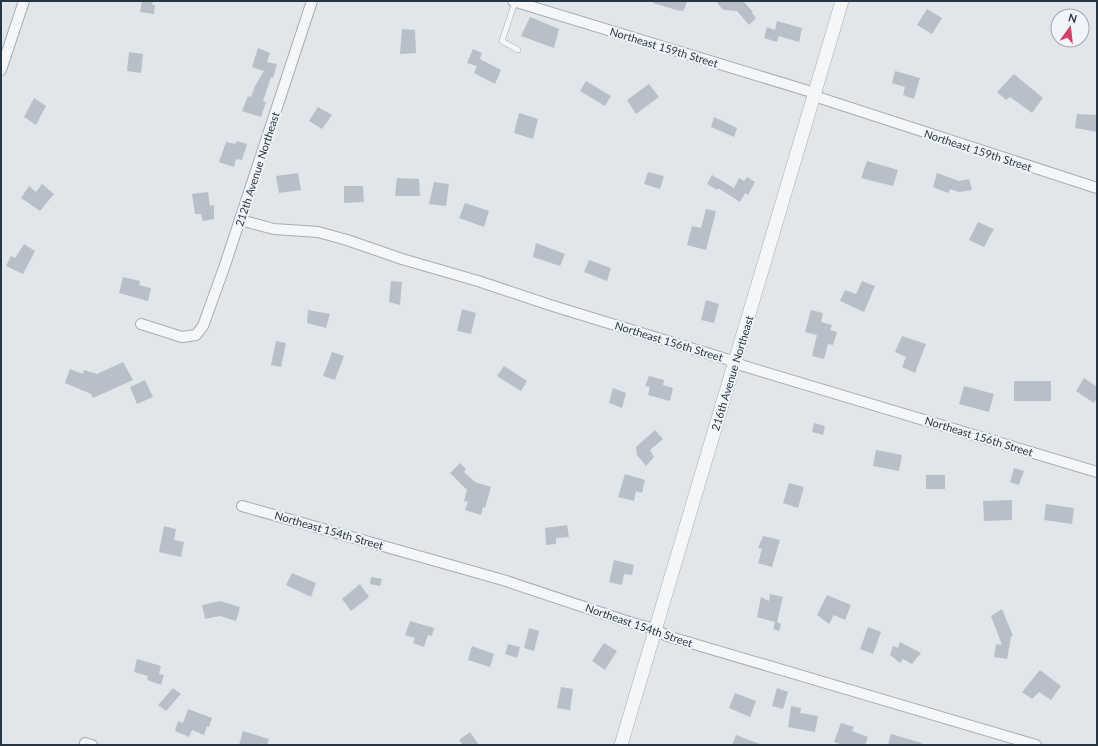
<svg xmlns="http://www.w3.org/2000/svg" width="1098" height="746" viewBox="0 0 1098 746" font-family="Lato,sans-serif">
  <rect width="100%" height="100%" fill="#e1e6ea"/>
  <g fill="#b8bfc8">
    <path d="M142 1H153L152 5H155L154 14 140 12Z"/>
    <path d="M653 1H687L684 10 680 11 653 3Z"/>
    <path d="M716 1H743L753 12 752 13 756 18 749 25 737 11 723 10Z"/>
    <path d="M927 9 942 18 932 34 917 25Z"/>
    <path d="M530 17 559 29 554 48 521 36Z"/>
    <path d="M777 21 802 28 799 42 779 36 777 42 764 38 767 27 775 30Z"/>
    <path d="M402 29 415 30 416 53 400 54Z"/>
    <path d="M258 48 270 53 267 62 277 64 273 78 271 77 263 101 266 102 261 117 242 111 248 96 251 97 255 86 264 71 252 67Z"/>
    <path d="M473 49 482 53 480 59 501 70 495 84 474 73 477 66 467 63Z"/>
    <path d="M129 52 143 54 141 73 127 71Z"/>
    <path d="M895 71 920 78 914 99 903 95 905 87 892 83Z"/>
    <path d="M1014 74 1043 98 1032 113 1010 97 1006 100 997 92Z"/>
    <path d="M586 81 611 96 605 106 580 91Z"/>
    <path d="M649 84 659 97 636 114 627 100Z"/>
    <path d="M34 98 46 106 36 125 24 117Z"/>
    <path d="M318 107 332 115 322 129 309 121Z"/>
    <path d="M519 113 538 119 533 139 514 133Z"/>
    <path d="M1077 114 1097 115V132L1075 128Z"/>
    <path d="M714 117 737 128 734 137 711 127Z"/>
    <path d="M237 141 247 144 242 160 236 159 234 167 219 162 226 142 235 144Z"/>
    <path d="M867 161 898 170 893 186 861 178Z"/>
    <path d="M648 172 664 176 660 189 644 184Z"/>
    <path d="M298 173 301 190 279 193 276 176Z"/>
    <path d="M937 173 959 181 969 179 972 190 959 192 950 189 948 193 933 187Z"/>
    <path d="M712 175 734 188 739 178 744 181 747 177 755 182 748 195 745 193 740 202 718 188 717 190 707 184Z"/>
    <path d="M397 178 419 179 420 196H395Z"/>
    <path d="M434 182 449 184 446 206 429 204Z"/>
    <path d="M42 184 54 194 40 211 21 198 29 186 36 192Z"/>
    <path d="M344 186H363L364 202 344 203Z"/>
    <path d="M208 192 210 206 214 205V219L203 221 201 214H195L192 194Z"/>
    <path d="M465 203 489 211 484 227 459 218Z"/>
    <path d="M706 209 716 211 706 250 687 245 692 226 701 228Z"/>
    <path d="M978 222 994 229 984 247 969 240Z"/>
    <path d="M536 243 565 254 560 266 533 257Z"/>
    <path d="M24 244 35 251 23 274 6 266 11 256 15 258Z"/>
    <path d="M589 260 611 268 607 281 584 272Z"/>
    <path d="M123 277 140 281 139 285 151 288 148 301 119 293Z"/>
    <path d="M391 281 402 282 400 305 389 302Z"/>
    <path d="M862 281 875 286 864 312 840 301 845 290 856 294Z"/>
    <path d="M706 300 719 304 714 323 701 320Z"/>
    <path d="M462 309 476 313 471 334 457 331Z"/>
    <path d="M308 310 330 314 326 328 307 323Z"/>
    <path d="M811 310 823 313 821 322 832 325 830 330 837 332 833 345 828 344 824 359 812 356 817 335 805 332Z"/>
    <path d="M902 336 926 344 915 373 902 367 906 357 895 352Z"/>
    <path d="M276 341 286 343 281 367 271 365Z"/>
    <path d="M332 352 344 356 335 380 323 376Z"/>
    <path d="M123 362 133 380 93 398 91 394 65 383 70 369 83 374 84 370 97 374Z"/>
    <path d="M504 366 527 381 521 391 497 376Z"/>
    <path d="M649 376 664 380 663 385 673 388 670 401 648 395 650 387 645 386Z"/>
    <path d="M1084 378 1097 387V398L1094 403 1076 391Z"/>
    <path d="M145 380 153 397 137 404 130 387Z"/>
    <rect x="1014" y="381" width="37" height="20"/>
    <path d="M964 386 994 394 989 412 959 404Z"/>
    <path d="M613 388 626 393 622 408 609 403Z"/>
    <path d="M814 423 825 426 823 435 812 432Z"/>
    <path d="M655 430 663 439 650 450 654 457 646 466 637 455 636 447Z"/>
    <path d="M876 450 902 455 899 471 873 466Z"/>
    <path d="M460 463 466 469 464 472 475 482 491 487 485 508 483 507 481 515 465 510 468 502 464 501 467 490 450 473Z"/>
    <path d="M1014 468 1024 471 1019 485 1010 482Z"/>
    <path d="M625 474 645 480 642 493 636 491 634 501 618 497Z"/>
    <rect x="926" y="475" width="19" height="14"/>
    <path d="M789 483 804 487 798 508 783 503Z"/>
    <path d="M1012 500V520L984 521 983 501Z"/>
    <path d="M1046 504 1074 508 1072 524 1044 520Z"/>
    <path d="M567 525 569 537 556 538V544L546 545 545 528Z"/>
    <path d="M164 526 176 529 174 540 184 542 181 557 159 552Z"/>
    <path d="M763 536 780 540 772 567 758 563 762 549 758 548Z"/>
    <path d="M614 560 634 565 632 575 624 574 622 585 609 582Z"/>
    <path d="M292 573 316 583 311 597 286 585Z"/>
    <path d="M371 577 382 579 380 586 370 584Z"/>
    <path d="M360 584 369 597 351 611 342 599Z"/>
    <path d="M770 594 783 597 777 622 781 624 779 631 773 629 775 622 757 617 761 597 769 601Z"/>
    <path d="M827 595 851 605 845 620 834 615 829 624 817 615Z"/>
    <path d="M220 601 240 607 236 621 220 616 205 619 202 605Z"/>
    <path d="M1002 609 1013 636 1011 637 1007 659 994 657 996 644 1002 645 991 616Z"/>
    <path d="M410 621 434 628 432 636 428 635 424 647 413 643 415 638 405 635Z"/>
    <path d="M868 627 881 632 873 654 860 649Z"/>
    <path d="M529 628 539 631 534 651 524 648Z"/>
    <path d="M900 642 921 653 912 664 903 659 900 663 890 655 893 646 898 648Z"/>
    <path d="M604 643 617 651 605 670 592 661Z"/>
    <path d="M508 644 520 647 517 658 505 654Z"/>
    <path d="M472 646 494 654 490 667 468 660Z"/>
    <path d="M137 659 161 666 159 674 164 675 161 685 147 680 148 676 134 672Z"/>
    <path d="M1040 670 1061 686 1051 700 1039 692 1032 699 1022 692Z"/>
    <path d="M561 687 573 689 570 710 557 708Z"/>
    <path d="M173 688 181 694 166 711 158 705Z"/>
    <path d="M777 688 788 692 783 709 772 706Z"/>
    <path d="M735 693 756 701 750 717 729 708Z"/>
    <path d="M791 706 801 708 800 713 818 716 815 732 788 727Z"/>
    <path d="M188 709 212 718 209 727 207 726 204 735 192 730 189 737 175 731 178 721 183 723Z"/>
    <path d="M841 723 854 727 852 731 868 737 865 745H843L834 742Z"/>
    <path d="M243 731 269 739 267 745H239Z"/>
    <path d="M470 732 479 745H463L459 740Z"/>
    <path d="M891 734 922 743 921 745H888Z"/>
    <path d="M736 735 760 744V745H732Z"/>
  </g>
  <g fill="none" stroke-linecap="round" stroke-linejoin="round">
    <g stroke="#a6adb5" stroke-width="6">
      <path id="service" d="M515 2 502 41 518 50"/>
    </g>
    <g stroke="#a6adb5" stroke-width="12">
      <g id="minor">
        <path d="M513 1 815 93"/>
        <path d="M1 70 24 1"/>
        <path d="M814 96 1097 188"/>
        <path d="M240 220 274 229 318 232 347 240 402 259 478 281 553 306 726 359 744 366 1097 472"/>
        <path d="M141 324 182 337 196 335 203 326 225 265 312 1"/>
        <path d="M242 506 503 580 632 623 655 629 667 636 1036 745"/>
        <path d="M85 743 92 745"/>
      </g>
    </g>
    <g stroke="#a6adb5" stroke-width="14">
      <path id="tertiary" d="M621 745 842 1"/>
    </g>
    <use href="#service" stroke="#f4f6f8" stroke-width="5"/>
    <use href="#minor" stroke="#f4f6f8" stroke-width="10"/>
    <use href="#tertiary" stroke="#f4f6f8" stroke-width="13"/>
  </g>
  <g text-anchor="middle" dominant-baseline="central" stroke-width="4" stroke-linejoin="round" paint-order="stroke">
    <g font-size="11" fill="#283543" stroke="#f1f4f8">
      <text transform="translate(664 47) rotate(17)">Northeast 159th Street</text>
      <text transform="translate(978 150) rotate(18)">Northeast 159th Street</text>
      <text transform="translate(257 169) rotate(-72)">212th Avenue Northeast</text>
      <text transform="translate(669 341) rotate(17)">Northeast 156th Street</text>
      <text transform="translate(732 373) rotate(-73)">216th Avenue Northeast</text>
      <text transform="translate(979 436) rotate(17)">Northeast 156th Street</text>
      <text transform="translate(329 530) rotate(16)">Northeast 154th Street</text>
      <text transform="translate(639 625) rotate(19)">Northeast 154th Street</text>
    </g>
  </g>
  <rect width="1098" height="746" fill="none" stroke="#283543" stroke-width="4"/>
  <g transform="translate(1070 28) rotate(15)"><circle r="19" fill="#f1f4f8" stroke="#a1a8b0"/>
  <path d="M0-3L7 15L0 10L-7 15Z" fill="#d44167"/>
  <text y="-6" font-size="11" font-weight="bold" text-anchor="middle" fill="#283543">N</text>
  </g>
</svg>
